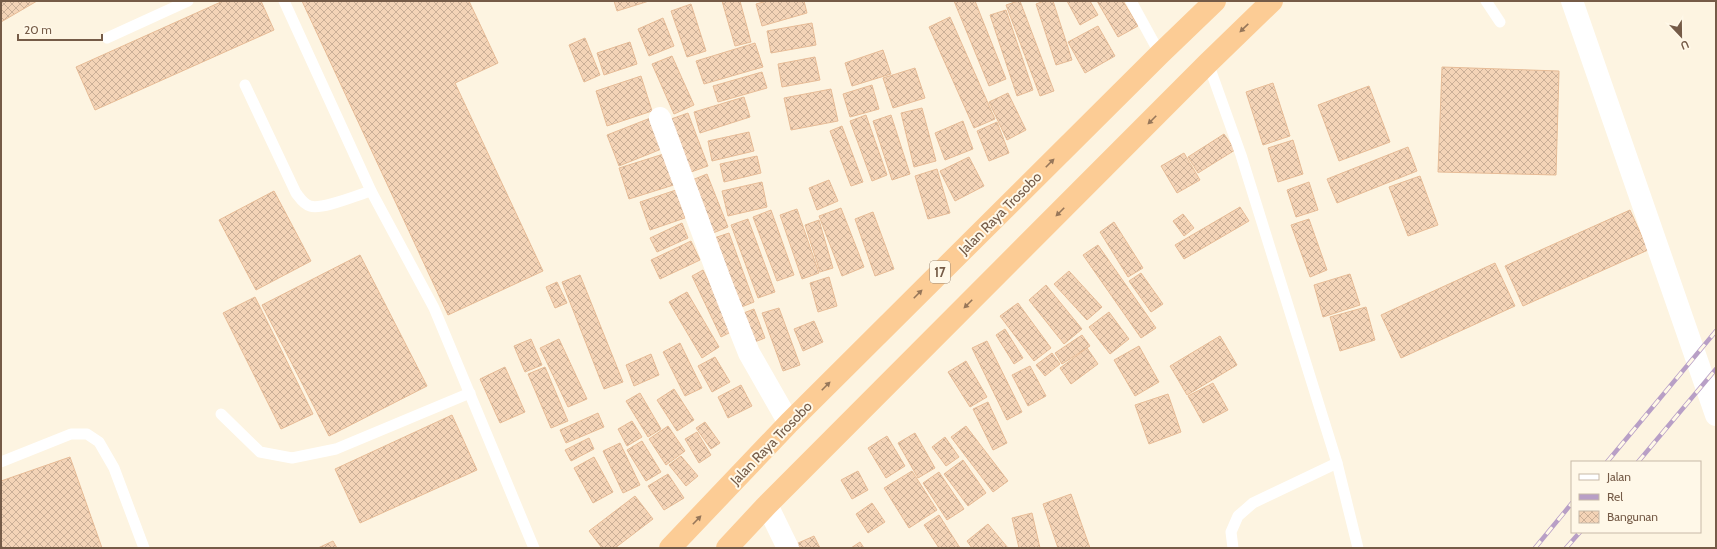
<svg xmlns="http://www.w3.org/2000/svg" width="1717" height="549" viewBox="0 0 1717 549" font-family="Cabin,sans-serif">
  <defs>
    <pattern id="building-cross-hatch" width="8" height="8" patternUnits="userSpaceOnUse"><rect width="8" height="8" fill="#f4d4b7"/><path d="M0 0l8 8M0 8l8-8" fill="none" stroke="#caaf97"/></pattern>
  </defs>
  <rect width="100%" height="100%" fill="#fdf4e1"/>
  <g fill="url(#building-cross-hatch)" stroke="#e7bc97">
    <path d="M1 1H37L1 22Z"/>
    <path d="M223 1H261L274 30 95 110 76 67Z"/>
    <path d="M302 1H469L498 63 455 83 543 271 448 315Z"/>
    <path d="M614 1H649L617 11Z"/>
    <path d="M722 1H740L751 42 735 46Z"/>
    <path d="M767 1H804L807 13 762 26 756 4Z"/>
    <path d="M954 1H975L1006 79 989 86Z"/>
    <path d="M1018 1H1020L1054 91 1040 96 1006 5Z"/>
    <path d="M1044 1H1053L1072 60 1056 65 1036 4Z"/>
    <path d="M1067 1H1090L1098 15 1080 25Z"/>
    <path d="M1097 1H1123L1138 26 1118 37Z"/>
    <path d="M691 4 706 51 687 57 671 11Z"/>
    <path d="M1006 10 1033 90 1017 96 990 15Z"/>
    <path d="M950 17 995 119 974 128 929 27Z"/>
    <path d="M663 18 674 46 649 56 638 29Z"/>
    <path d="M812 23 816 45 771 53 767 31Z"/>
    <path d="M1098 26 1115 56 1085 73 1068 42Z"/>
    <path d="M585 38 600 75 584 82 569 45Z"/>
    <path d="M630 42 637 64 604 75 597 53Z"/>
    <path d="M755 43 763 67 704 84 696 61Z"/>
    <path d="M883 50 891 74 852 86 845 63Z"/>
    <path d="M672 56 694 105 674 114 652 64Z"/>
    <path d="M815 57 820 80 782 87 778 64Z"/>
    <path d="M1442 67 1559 71 1556 175 1438 172Z"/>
    <path d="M915 68 925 98 893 108 883 78Z"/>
    <path d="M762 72 767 88 718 102 713 86Z"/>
    <path d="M641 76 652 111 607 126 596 91Z"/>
    <path d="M1273 83 1290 136 1263 145 1246 92Z"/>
    <path d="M872 85 879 109 850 117 843 94Z"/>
    <path d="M1369 86 1390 142 1339 161 1318 105Z"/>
    <path d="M831 89 838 121 791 130 784 98Z"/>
    <path d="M1008 93 1026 130 1007 140 989 102Z"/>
    <path d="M744 97 750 117 700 133 694 112Z"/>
    <path d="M922 108 936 161 914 167 901 113Z"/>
    <path d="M688 113 708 166 691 172 671 119Z"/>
    <path d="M866 115 887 175 872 181 850 121Z"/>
    <path d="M891 115 910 174 892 180 873 121Z"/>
    <path d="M653 117 664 148 619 166 607 135Z"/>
    <path d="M963 121 973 149 945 160 935 133Z"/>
    <path d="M997 122 1009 153 989 161 977 131Z"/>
    <path d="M842 126 863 182 851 186 830 131Z"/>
    <path d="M749 132 754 151 712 161 708 141Z"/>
    <path d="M1224 134 1235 150 1198 173 1188 157Z"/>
    <path d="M1293 140 1303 174 1278 182 1268 148Z"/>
    <path d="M1408 147 1417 171 1337 203 1327 179Z"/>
    <path d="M670 152 680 183 629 199 619 168Z"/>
    <path d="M1184 153 1200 180 1177 193 1161 166Z"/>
    <path d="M757 156 761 173 724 182 720 164Z"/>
    <path d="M969 157 984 186 955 201 940 171Z"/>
    <path d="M937 169 950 213 928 219 915 176Z"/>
    <path d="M707 174 728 227 713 233 692 180Z"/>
    <path d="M1420 176 1438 225 1408 236 1389 187Z"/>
    <path d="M829 180 838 201 817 210 809 188Z"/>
    <path d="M762 182 767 207 728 216 722 191Z"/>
    <path d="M1309 182 1318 210 1296 217 1287 190Z"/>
    <path d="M676 190 685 218 650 230 640 202Z"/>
    <path d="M274 191 311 261 256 290 219 220Z"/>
    <path d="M1240 207 1249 221 1184 259 1175 245Z"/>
    <path d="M841 208 864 267 842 276 819 216Z"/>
    <path d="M797 209 819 273 802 279 780 215Z"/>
    <path d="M771 210 794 275 777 281 753 217Z"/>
    <path d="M1630 210 1648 250 1523 306 1505 266Z"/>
    <path d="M873 212 894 269 875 276 855 219Z"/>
    <path d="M1183 214 1194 228 1184 236 1173 221Z"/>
    <path d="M748 219 775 292 758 298 731 225Z"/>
    <path d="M1309 219 1327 270 1310 277 1291 225Z"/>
    <path d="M819 220 833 268 820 272 805 225Z"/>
    <path d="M1114 222 1143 268 1128 277 1100 232Z"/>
    <path d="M682 223 688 238 657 252 650 238Z"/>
    <path d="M729 233 754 302 739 308 714 238Z"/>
    <path d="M691 241 700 260 660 279 651 260Z"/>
    <path d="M1098 245 1156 328 1141 338 1083 255Z"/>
    <path d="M360 255 427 386 329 436 262 305Z"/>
    <path d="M1495 263 1515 306 1401 358 1381 315Z"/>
    <path d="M703 270 733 331 721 337 692 276Z"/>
    <path d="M1069 271 1102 307 1087 320 1054 284Z"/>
    <path d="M1141 273 1163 304 1151 312 1129 281Z"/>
    <path d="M1350 274 1360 305 1323 317 1314 285Z"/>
    <path d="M580 275 623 382 604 389 562 282Z"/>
    <path d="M829 277 837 306 818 312 810 283Z"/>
    <path d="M557 282 567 303 555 308 546 287Z"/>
    <path d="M1046 285 1082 329 1064 344 1029 300Z"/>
    <path d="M687 292 719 347 702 358 669 302Z"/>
    <path d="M255 297 313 414 281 429 223 313Z"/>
    <path d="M1018 303 1051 348 1034 361 1000 316Z"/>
    <path d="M1366 307 1375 340 1340 351 1330 317Z"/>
    <path d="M779 308 800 365 783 371 762 313Z"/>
    <path d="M754 309 765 338 752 343 741 314Z"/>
    <path d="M1109 312 1129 339 1110 354 1089 327Z"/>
    <path d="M814 321 823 342 803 351 794 329Z"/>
    <path d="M1005 329 1023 358 1014 364 996 335Z"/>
    <path d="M1082 335 1090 346 1062 364 1055 353Z"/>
    <path d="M1220 336 1237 365 1187 395 1170 366Z"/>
    <path d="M531 339 542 365 525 372 514 346Z"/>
    <path d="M559 339 587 399 568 407 540 348Z"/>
    <path d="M987 341 1022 412 1007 420 972 348Z"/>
    <path d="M680 343 702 388 685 396 663 352Z"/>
    <path d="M1139 346 1159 382 1135 396 1114 360Z"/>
    <path d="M1087 348 1098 364 1071 384 1060 368Z"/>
    <path d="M1052 353 1060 364 1045 376 1036 365Z"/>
    <path d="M651 354 659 375 634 386 626 365Z"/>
    <path d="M715 357 730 382 712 392 698 366Z"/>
    <path d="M966 361 987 397 970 407 948 372Z"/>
    <path d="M1030 366 1046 396 1028 406 1012 375Z"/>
    <path d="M505 367 525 412 500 423 480 379Z"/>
    <path d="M545 367 568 421 551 428 528 374Z"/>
    <path d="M1213 383 1228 410 1203 423 1188 396Z"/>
    <path d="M741 385 752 406 728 418 718 397Z"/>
    <path d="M674 389 694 420 677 431 657 400Z"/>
    <path d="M640 393 661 429 648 437 626 401Z"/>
    <path d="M1168 394 1181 432 1149 444 1135 405Z"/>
    <path d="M988 402 1007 443 993 450 973 409Z"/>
    <path d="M598 413 604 427 566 443 560 430Z"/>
    <path d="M452 415 477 470 360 523 335 469Z"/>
    <path d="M632 421 642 437 627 446 618 429Z"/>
    <path d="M705 422 720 443 711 449 696 428Z"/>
    <path d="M668 426 685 451 666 465 649 439Z"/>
    <path d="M966 426 1008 481 993 492 951 437Z"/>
    <path d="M697 432 711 455 699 463 685 439Z"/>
    <path d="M915 433 935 468 918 478 898 443Z"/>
    <path d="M887 436 905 466 886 478 868 448Z"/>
    <path d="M945 437 959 457 946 466 932 447Z"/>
    <path d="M589 438 594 449 571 461 565 450Z"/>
    <path d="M642 441 661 472 646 481 627 450Z"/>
    <path d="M620 443 640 485 623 493 603 451Z"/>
    <path d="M681 456 698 476 686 486 669 465Z"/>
    <path d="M70 457 102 548H1V481Z"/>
    <path d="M594 457 613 492 593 503 574 468Z"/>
    <path d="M963 460 986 493 968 506 944 474Z"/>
    <path d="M858 471 868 490 852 499 841 480Z"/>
    <path d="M912 471 937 510 909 528 884 488Z"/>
    <path d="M939 472 964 509 947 520 923 483Z"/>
    <path d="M668 474 684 498 664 510 648 486Z"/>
    <path d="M1071 494 1090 548H1058L1043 504Z"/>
    <path d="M635 496 653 519 615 548H602L589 531Z"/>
    <path d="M872 503 885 522 868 533 856 514Z"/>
    <path d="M1032 513 1040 548H1019L1012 518Z"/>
    <path d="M939 515 960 548H939L924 525Z"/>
    <path d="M988 524 1008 548H972L967 541Z"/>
    <path d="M814 536 820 548H798L796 544Z"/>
    <path d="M333 541 337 548H318Z"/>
    <path d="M860 542 864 548H851Z"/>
  </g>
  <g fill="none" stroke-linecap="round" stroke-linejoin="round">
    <g stroke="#fff" stroke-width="11">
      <path d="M284 1 371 191 434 308 534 548"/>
      <path d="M1131 1 1160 54"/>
      <path d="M1486 1 1500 22"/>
      <path d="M107 38 188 1"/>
      <path d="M1208 63 1241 155 1337 463 1358 548"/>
      <path d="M245 85 296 193C300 198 303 204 310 206 322 210 357 195 371 191"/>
      <path d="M221 414 260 452 292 458 336 449 470 393"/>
      <path d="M1 462 71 434H87L99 442 114 468 144 548"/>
      <path d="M1233 548 1231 532 1238 516 1253 503 1337 463"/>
    </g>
    <g stroke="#fff" stroke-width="22">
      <path d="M1572 1 1716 415"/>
      <path d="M660 118 722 285 749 353 789 423"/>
      <path d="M767 505 788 548"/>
    </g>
    <g stroke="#fccc95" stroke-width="22">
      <path d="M670 548 789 423 1160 54 1215 1"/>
      <path d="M727 548 767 505 1208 63 1272 1"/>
    </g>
    <g stroke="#b89fc6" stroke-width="4.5">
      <g id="rail">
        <path d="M1607 462 1716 331"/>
        <path d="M1638 462 1716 369"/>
        <path d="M1535 548 1572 503"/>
        <path d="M1566 548 1580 532"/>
      </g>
    </g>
    <use href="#rail" stroke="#fff8e8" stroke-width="3" stroke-dasharray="9" stroke-linecap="butt"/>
  </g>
  <defs><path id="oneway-solid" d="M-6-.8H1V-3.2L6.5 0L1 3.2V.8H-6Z"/></defs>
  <g fill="#97775a">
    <use href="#oneway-solid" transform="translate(1244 28) rotate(136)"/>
    <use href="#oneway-solid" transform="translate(1152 120) rotate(135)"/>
    <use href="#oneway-solid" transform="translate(1050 163) rotate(-45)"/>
    <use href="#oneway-solid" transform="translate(1060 212) rotate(135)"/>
    <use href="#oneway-solid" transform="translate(918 294) rotate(-45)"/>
    <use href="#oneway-solid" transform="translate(968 304) rotate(135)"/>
    <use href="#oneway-solid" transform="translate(826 386) rotate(-45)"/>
    <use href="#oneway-solid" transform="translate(697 520) rotate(-46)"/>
  </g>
  <g text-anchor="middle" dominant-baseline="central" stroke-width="4" stroke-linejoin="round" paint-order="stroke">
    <rect fill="#fff8e8" stroke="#9e8a77" stroke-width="1" x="930" y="261" width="20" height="22" rx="3"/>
    <g font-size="13" font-weight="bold" fill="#755b47">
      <text x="940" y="272">17</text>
    </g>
    <g font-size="14" fill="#755b47" stroke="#fff8e8">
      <text transform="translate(1000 213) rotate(-45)">Jalan Raya Trosobo</text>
      <text transform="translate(771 443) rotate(-46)">Jalan Raya Trosobo</text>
    </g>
  </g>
  <rect width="1717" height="549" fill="none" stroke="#755b47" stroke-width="4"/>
  <rect x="1571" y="461" width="130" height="72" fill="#fff8e8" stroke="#c8b9a8"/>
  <rect x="1579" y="474" width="20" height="6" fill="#ffffff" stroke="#c8b9a8"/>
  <text x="1607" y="481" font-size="12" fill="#755b47">Jalan</text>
  <rect x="1579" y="494" width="20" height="6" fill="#b89fc6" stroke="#c8b9a8"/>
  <text x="1607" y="501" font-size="12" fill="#755b47">Rel</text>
  <rect x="1579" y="511" width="20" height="12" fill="url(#building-cross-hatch)" stroke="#c8b9a8"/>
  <text x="1607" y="521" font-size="12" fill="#755b47">Bangunan</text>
  <g transform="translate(1681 36) rotate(158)" stroke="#fff8e8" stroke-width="3" paint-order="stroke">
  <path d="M0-3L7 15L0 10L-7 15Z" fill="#755b47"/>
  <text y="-6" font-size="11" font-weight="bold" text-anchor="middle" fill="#755b47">U</text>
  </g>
  <path d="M18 34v6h84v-6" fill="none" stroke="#755b47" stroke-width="2"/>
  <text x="24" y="34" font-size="12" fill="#755b47" stroke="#fff8e8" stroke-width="3" paint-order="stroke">20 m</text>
</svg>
